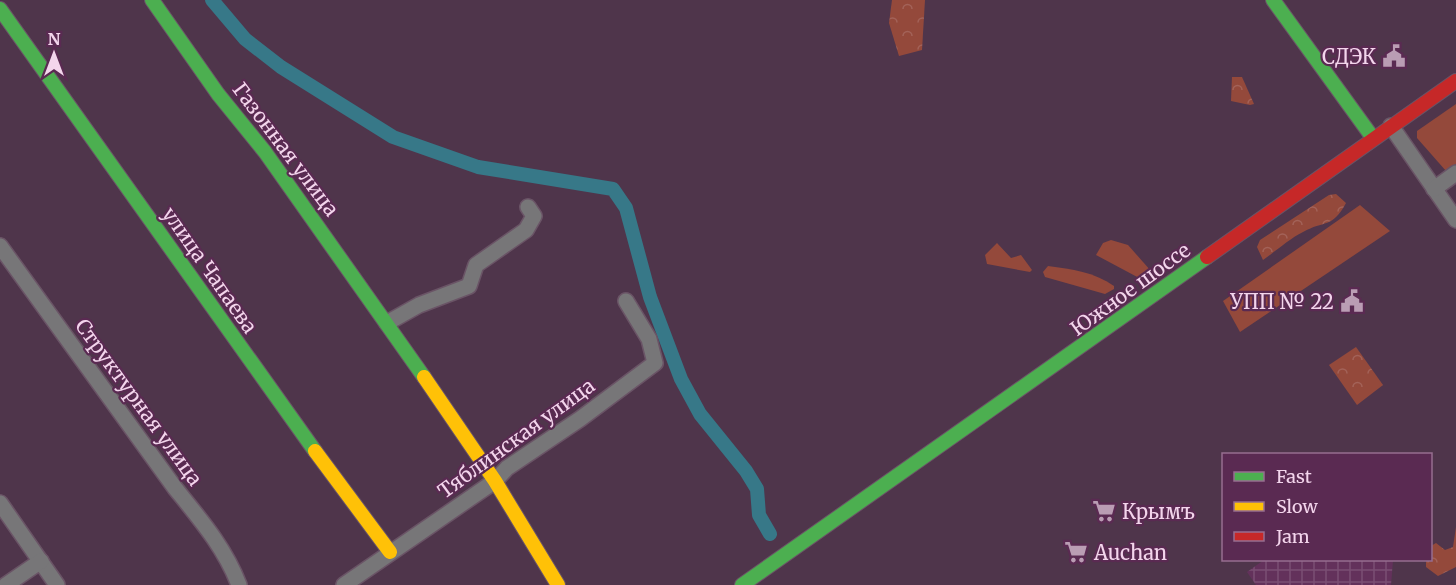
<svg xmlns="http://www.w3.org/2000/svg" width="1456" height="585" viewBox="0 0 1456 585" font-family="Merriweather,serif">
  <defs>
    <pattern id="industrial-grid" width="8" height="8" patternUnits="userSpaceOnUse" patternTransform="scale(1.5)"><rect width="8" height="8" fill="#63315b"/><path d="M0 4h8M4 0v8" fill="none" stroke="#7a4e73"/></pattern>
    <pattern id="forest-crowns" width="20" height="18" patternUnits="userSpaceOnUse" patternTransform="scale(1.5)"><rect width="20" height="18" fill="#94493b"/><path d="M2 6a3 3 0 1 1 6 0M12 15a3 3 0 1 1 6 0" fill="none" stroke="#a36258"/></pattern>
  </defs>
  <rect width="100%" height="100%" fill="#4f354b"/>
  <path fill="url(#industrial-grid)" d="M1264 560H1393L1391 585H1256L1247 572Z"/>
  <g fill="#94493b">
    <path d="M1456 104V164L1446 171 1417 138V131Z"/>
    <path d="M1360 205 1390 231 1240 332 1223 301Z"/>
    <path d="M1111 240 1128 245 1151 271 1141 279 1096 255 1103 243Z"/>
    <path d="M997 243 1011 258 1021 255 1032 270 1030 272 987 264 985 255Z"/>
    <path d="M1048 266C1072 269 1094 272 1114 286V289L1105 294 1045 277 1043 272Z"/>
  </g>
  <g fill="url(#forest-crowns)">
    <path d="M892 0H925L922 50 899 56 889 23Z"/>
    <path d="M1232 77H1242L1254 104 1250 105 1231 101Z"/>
    <path d="M1336 194 1346 203C1332 229 1324 220 1303 232 1289 239 1276 251 1263 260L1257 247 1260 240 1329 195Z"/>
    <path d="M1356 347 1383 385 1357 405 1329 365Z"/>
    <path d="M1456 527V567L1438 576 1426 567V560H1430L1431 546 1436 543 1445 550 1453 547Z"/>
  </g>
  <g fill="none" stroke-linecap="round" stroke-linejoin="round">
    <path stroke="#377888" stroke-width="14" d="M212 0 245 39 281 67 393 137 478 167 613 189 626 208 650 297 681 379 700 414 746 471 757 489 759 515 770 534"/>
    <g stroke="#6a5466" stroke-width="18">
      <g id="street">
        <path d="M1391 126 1456 220"/>
        <path d="M1434 189 1456 173"/>
        <path d="M0 246 175 488C200 519 225 548 239 585"/>
        <path d="M387 323 419 305 469 286 476 265 526 230 534 216 528 207"/>
        <path d="M0 503 57 585"/>
        <path d="M6 585 41 561"/>
        <path d="M344 585 495 481 507 468 580 419 655 363 649 339 626 301"/>
      </g>
    </g>
    <g stroke="#6a5466" stroke-width="16">
      <g id="fast">
        <path d="M152 0 218 94 265 152 424 377"/>
        <path d="M1273 0 1373 138"/>
        <path d="M0 9 315 451"/>
        <path d="M742 585 1207 257"/>
      </g>
    </g>
    <g stroke="#6a5466" stroke-width="16">
      <g id="slow">
        <path d="M424 377 495 481 558 585"/>
        <path d="M315 451 390 552"/>
      </g>
    </g>
    <g stroke="#6a5466" stroke-width="16">
      <path id="jam" d="M1207 257 1456 81"/>
    </g>
    <use href="#street" stroke="#777678" stroke-width="15"/>
    <use href="#fast" stroke="#4caf50" stroke-width="14"/>
    <use href="#slow" stroke="#ffc107" stroke-width="14"/>
    <use href="#jam" stroke="#c62828" stroke-width="14"/>
  </g>
  <defs>
    <g id="civic-bare" transform="scale(1.8)"><path d="M-.6-6.5H3V-4.5H.6V-3L4-1V1h2V6H-6V1h2V-1L-.6-3ZM-1.2 2.5V6h2.4V2.5Z" fill="#ba9db4" stroke="#5a2a52" stroke-width="2.5" paint-order="stroke"/></g>
    <g id="supermarket-bare" transform="scale(1.8)"><path d="M-6-5.5h2.5l.6 2H6L4.5 2H-2.5L-4.4-4H-6ZM-1.5 3.2a1.3 1.3 0 1 0 .1 0ZM3 3.2a1.3 1.3 0 1 0 .1 0Z" fill="#ba9db4" stroke="#5a2a52" stroke-width="2.5" paint-order="stroke"/></g>
  </defs>
  <g fill-rule="evenodd">
    <use href="#civic-bare" x="1394" y="56"/>
    <use href="#civic-bare" x="1352" y="301"/>
    <use href="#supermarket-bare" x="1104" y="511"/>
    <use href="#supermarket-bare" x="1076" y="552"/>
  </g>
  <g text-anchor="middle" dominant-baseline="central" stroke-width="4.5" stroke-linejoin="round" paint-order="stroke">
    <g font-size="20" fill="#f3d5ec" stroke="#5a2a52" text-anchor="end">
      <text x="1376" y="56">СДЭК</text>
      <text x="1334" y="301">УПП № 22</text>
      <text x="1122" y="511" text-anchor="start">Крымъ</text>
      <text x="1094" y="552" text-anchor="start">Auchan</text>
    </g>
    <g font-size="20" fill="#f3d5ec" stroke="#5a2a52">
      <text transform="translate(286 149) rotate(53)">Газонная улица</text>
      <text transform="translate(210 270) rotate(55)">улица Чапаева</text>
      <text transform="translate(1130 289) rotate(-36)">Южное шоссе</text>
      <text transform="translate(139 402) rotate(54)">Структурная улица</text>
      <text transform="translate(516 438) rotate(-36)">Тяблинская улица</text>
    </g>
  </g>
  <rect x="1222" y="453" width="210" height="108" fill="#5a2a52" stroke="#976e90" stroke-width="1.5"/>
  <rect x="1234" y="472" width="30" height="9" fill="#4caf50" stroke="#976e90" stroke-width="1.5"/>
  <text x="1276" y="483" font-size="18" fill="#f3d5ec">Fast</text>
  <rect x="1234" y="502" width="30" height="9" fill="#ffc107" stroke="#976e90" stroke-width="1.5"/>
  <text x="1276" y="513" font-size="18" fill="#f3d5ec">Slow</text>
  <rect x="1234" y="532" width="30" height="9" fill="#c62828" stroke="#976e90" stroke-width="1.5"/>
  <text x="1276" y="543" font-size="18" fill="#f3d5ec">Jam</text>
  <g transform="translate(54 54)" stroke="#5a2a52" stroke-width="4.5" paint-order="stroke">
  <path d="M0-4.5L10 22L0 15L-10 22Z" fill="#f3d5ec"/>
  <text y="-9" font-size="16" font-weight="bold" text-anchor="middle" fill="#f3d5ec">N</text>
  </g>
</svg>
